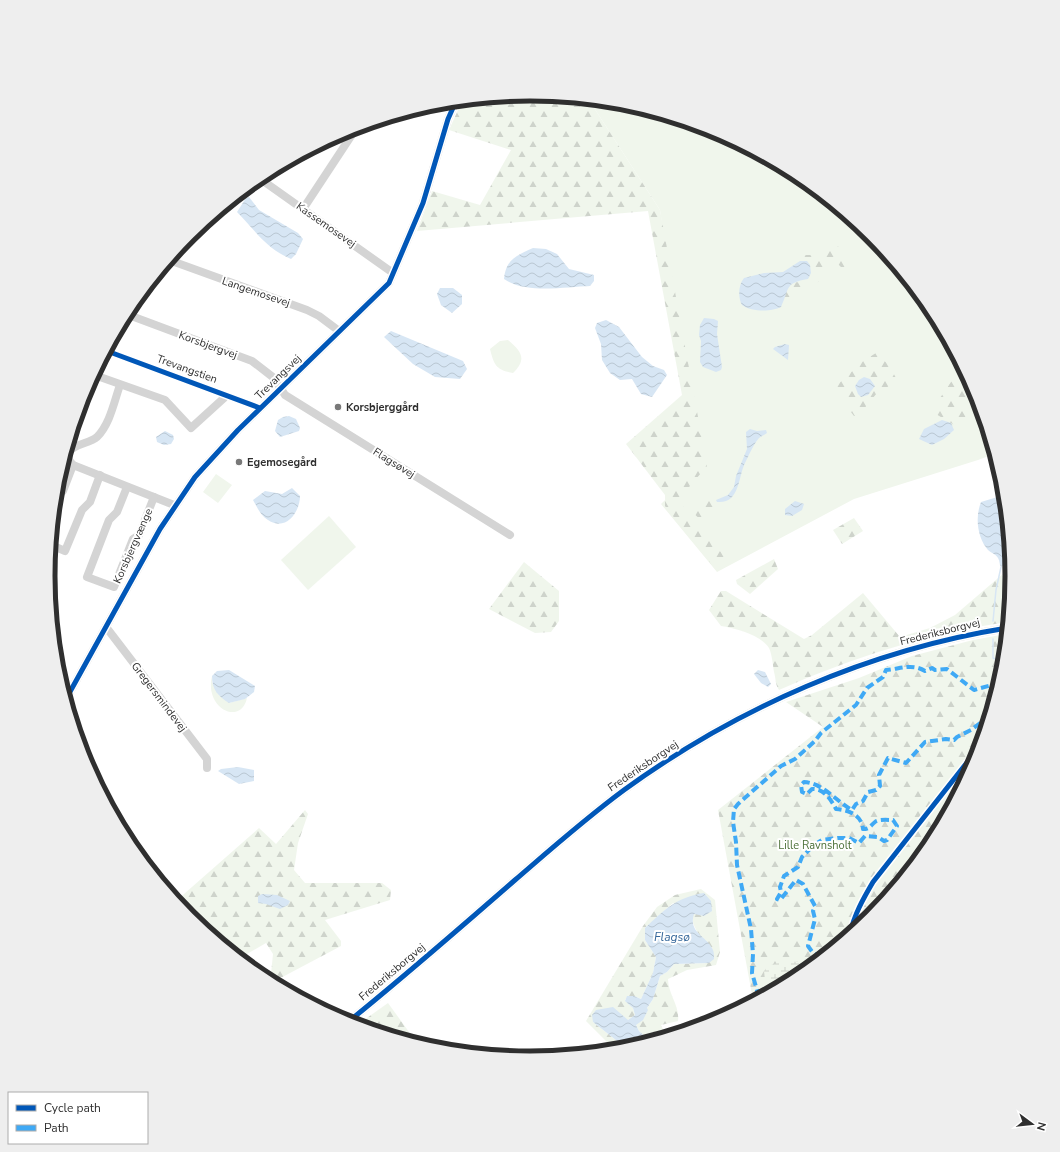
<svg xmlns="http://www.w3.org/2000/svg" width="1060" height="1152" viewBox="0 0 1060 1152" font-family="'Nunito Sans',sans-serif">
  <defs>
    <pattern id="forest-firs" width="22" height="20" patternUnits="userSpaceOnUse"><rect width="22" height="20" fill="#f0f6ec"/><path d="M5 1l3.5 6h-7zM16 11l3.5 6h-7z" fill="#ced3cb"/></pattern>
    <pattern id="wetland-marsh" width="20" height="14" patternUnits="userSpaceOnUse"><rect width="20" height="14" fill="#f0f6ec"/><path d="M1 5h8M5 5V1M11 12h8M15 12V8" fill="none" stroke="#ced3cb"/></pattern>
    <pattern id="water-waves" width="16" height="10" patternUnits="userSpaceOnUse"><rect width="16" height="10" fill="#d7e6f4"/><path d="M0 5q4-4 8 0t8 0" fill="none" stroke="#b9c6d2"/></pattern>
  </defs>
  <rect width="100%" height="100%" fill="#fff"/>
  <g fill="#f0f6ec">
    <path d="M589 100 624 103 715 131 798 175 871 235 931 308 975 392 994 454 978 460 854 499 717 572 661 504 702 464 687 393 660 210Z"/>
    <path d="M508 340C522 352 527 359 513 373 496 370 494 365 490 349L500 341Z"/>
    <path d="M216 474 232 485 218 503 203 492Z"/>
    <path d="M329 516 356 547 308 590 281 560Z"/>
    <path d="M212 676V683L229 703 247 698C241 726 204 709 212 676Z"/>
  </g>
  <g fill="url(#forest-firs)" fill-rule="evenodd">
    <path d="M530 94 589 100 660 210 707 466 678 500 726 558 716 570 665 506V495L626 444 682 395 648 211 417 231 432 191 480 205 511 150 449 130 462 101Z"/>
    <path d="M653 112 671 117 665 121 654 116Z"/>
    <path d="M233 199 227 214 195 237 190 234Z"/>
    <path d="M835 237 837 245 849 261 843 269 837 263 817 283 789 306 784 300C789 278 792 283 809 282L814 273 813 262 800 261 799 255H815Z"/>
    <path d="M876 353 889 365 896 378 889 386 877 393 858 416H854L844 403 841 391 837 388V385L863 361ZM861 378 874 389 868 395 859 396 856 384Z"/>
    <path d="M964 370 977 397 973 398 964 408 967 423 959 428 931 411 951 382Z"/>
    <path d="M707 495 714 497 717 502 716 512C703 517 702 524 692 511L699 498Z"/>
    <path d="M854 518 863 531 842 544 833 530Z"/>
    <path d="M774 559 778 569 750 594 737 584 736 580Z"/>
    <path d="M524 562 559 591V621L551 632 535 633 489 609Z"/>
    <path d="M1011 567 1012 576 1007 622C926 634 854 657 779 690 775 684 776 679 774 672 773 666 772 654 769 648 761 635 735 628 721 626L709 610 721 591H726L804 639 812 635 863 593 900 637 930 628 955 615Z"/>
    <path d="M1006 634 1003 670 975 761 931 844 871 917 812 965 801 962 771 985H782L753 1000 718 810 823 727 786 702 859 678 912 656 973 640Z"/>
    <path d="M305 810 308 814 298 843 294 870 305 883H382L391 890 390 900 325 920 341 941V946L273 982 265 978 271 974 273 954 266 943 240 958 189 917 176 901 259 828 276 844Z"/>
    <path d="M701 889 715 900 720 952 716 965 687 970 668 979C668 994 680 1006 678 1021L661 1025 666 1036 650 1041 639 1031 636 1025 653 999 660 976 667 972 674 964 709 963 712 949C703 939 690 928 693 913L673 903 645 928V940L656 957 653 973 641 999 634 996H628L625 1000 633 1008 635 1015 628 1020 593 1022 626 1048 615 1050 586 1021 643 926 657 907 675 895Z"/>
    <path d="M388 1003 417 1043 357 1025Z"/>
  </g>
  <path fill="url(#wetland-marsh)" d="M784 961 801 962 812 965C798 977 782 992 765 980L764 971 768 966Z"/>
  <g fill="url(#water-waves)">
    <path d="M249 197 259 210 298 233 303 239 296 254 291 259C265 248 256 231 237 212L246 198Z"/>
    <path d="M533 248 546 249 557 254 569 269 594 275V281L590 286C565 287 525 294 504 279 506 259 516 256 533 248Z"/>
    <path d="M800 261H807L810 265 811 273 808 279C784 283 790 288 781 307 772 312 751 312 742 305 738 298 738 285 744 278L764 273 783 272Z"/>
    <path d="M440 288H453L462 295V304L452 313 441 305 437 294Z"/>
    <path d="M704 318 714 319 718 321 717 334 722 367 721 370 716 372 703 367 700 362 701 341 699 335 700 325Z"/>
    <path d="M606 320 619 327 642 357 653 366 664 370 667 375 652 397 641 394 632 379 620 380 610 373 602 360 601 344 595 328 597 323Z"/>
    <path d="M391 331 463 361 467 369 460 379 435 377 413 364 384 337Z"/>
    <path d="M785 344 789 345 788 360 773 349 775 347Z"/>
    <path d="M864 377 870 379 875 386 868 395 861 397 858 394 855 386 859 380Z"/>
    <path d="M79 411 82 413 81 422 74 427Z"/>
    <path d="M289 416 296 419 300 428 299 431 280 437 275 431 278 420 283 417Z"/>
    <path d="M942 420 951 423 954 430 944 439 932 445 919 439 924 429Z"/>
    <path d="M750 429 757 431 766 430 767 433C765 435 761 436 759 438 753 445 749 455 745 463 738 477 740 504 717 502L716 500 728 495 734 487 736 476 747 449 746 432Z"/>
    <path d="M165 431 173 435 174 439 171 444 164 445 157 442 156 437Z"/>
    <path d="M292 488 300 496C300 512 286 532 268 520 260 515 257 507 253 500L265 491 282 494Z"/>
    <path d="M1004 495 1010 560 1001 567C999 564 1000 561 998 558 996 554 991 553 988 550 977 537 975 517 981 502Z"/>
    <path d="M795 501 804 504 802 510 792 516 785 515V509Z"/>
    <path d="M229 670 255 686 254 692 245 699 229 703C218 696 212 690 212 676L217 671Z"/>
    <path d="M758 670 765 672 771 684 768 687 761 683 754 674Z"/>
    <path d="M238 767 254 770V781L239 784 218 771 221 769Z"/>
    <path d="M704 893 711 901 712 911 704 916 694 914C688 933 707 936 713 950 714 952 714 957 714 959L709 963 674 964 667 972 660 976 653 999 647 1008 648 1010 643 1020 636 1025 639 1031 650 1041 626 1048 593 1022 592 1015 596 1010 613 1007 628 1020 635 1015 633 1008 625 1001 627 996H634L641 999 653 973 656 957 645 940V928C664 910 677 897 704 893Z"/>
    <path d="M262 894 277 895 290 901 288 905 280 909 266 904 258 903V896Z"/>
  </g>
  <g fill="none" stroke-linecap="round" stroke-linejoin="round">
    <g stroke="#d7e6f4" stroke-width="1.5">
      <path d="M993 621 996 590 1001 567"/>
      <path d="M993 639V658L1003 662"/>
    </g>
    <g stroke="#d4d4d4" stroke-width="8">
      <path d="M259 178 393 273"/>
      <path d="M303 209 357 127"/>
      <path d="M169 260 307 310 319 316 339 331"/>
      <path d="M126 314 252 361 274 378 285 395 510 535"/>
      <path d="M93 376 100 377 165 400 191 428 224 398"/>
      <path d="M68 454 69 460 73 465 174 505"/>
      <path d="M68 454C71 444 89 444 97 437 110 424 114 402 120 385"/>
      <path d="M127 487 117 512 109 520 87 577 114 587 133 539 139 535 154 497"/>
      <path d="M56 498 63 491 73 465"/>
      <path d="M51 545 65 551 82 510 90 502 100 475"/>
      <path d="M106 627 207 759V768"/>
      <path d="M66 699 160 529 195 477 238 430 389 283 423 203 448 119 456 101"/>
      <path d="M348 1022C405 976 460 928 515 880 551 849 586 818 624 790 737 708 869 650 1007 628"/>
    </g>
    <g stroke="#3fa9f5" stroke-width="4" stroke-dasharray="8 4" stroke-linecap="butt">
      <path d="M822 957 813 953 808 946 815 919 813 911 815 906 803 884 796 880 780 900 777 899 781 892 780 887 784 876 798 867 802 857 814 845 822 840 838 838H849L859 843 865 836 878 837 884 841 887 840 897 826 893 820C887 820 879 819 875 822 870 826 870 829 863 829 862 816 850 810 836 809 831 800 824 788 812 789L807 794 802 792 801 785 804 782C823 783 837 802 852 810L856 804 863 801 868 792 876 790 880 786 879 775 888 758 906 763 925 742 946 739 954 740 957 737 971 730 983 721 987 723"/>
      <path d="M759 997 752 973 753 954 751 929 737 865 736 842 733 822 734 809 738 804 781 766 795 759 815 741 821 733 856 705 867 688 883 677 886 670C900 669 912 663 925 671L932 668 935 670 947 669 974 690 999 683"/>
    </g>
    <g stroke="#fff" stroke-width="8">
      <g id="cycleway">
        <path d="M107 351 260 408"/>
        <path d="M66 699 160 529 195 477 238 430 389 283 423 203 448 119 456 101"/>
        <path d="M850 934C854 915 863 899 873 882L980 746"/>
        <path d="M348 1022C405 976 460 928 515 880 551 849 586 818 624 790 737 708 869 650 1007 628"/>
      </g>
    </g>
    <use href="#cycleway" stroke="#0057b8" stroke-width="5"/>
  </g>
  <g fill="#787878" stroke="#fff" stroke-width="1.5">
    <circle cx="338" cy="407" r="4"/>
    <circle cx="239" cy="462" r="4"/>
  </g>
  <g text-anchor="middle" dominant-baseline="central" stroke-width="4" stroke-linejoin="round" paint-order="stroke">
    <g font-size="11" fill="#2f2f2f" stroke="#fff">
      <text transform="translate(326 225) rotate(35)">Kassemosevej</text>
      <text transform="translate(256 292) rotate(19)">Langemosevej</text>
      <text transform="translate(208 345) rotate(20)">Korsbjergvej</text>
      <text transform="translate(187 369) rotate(20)">Trevangstien</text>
      <text transform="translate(278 377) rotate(-44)">Trevangsvej</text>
      <text transform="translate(394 463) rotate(32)">Flagsøvej</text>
      <text transform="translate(133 546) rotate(-66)">Korsbjergvænge</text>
      <text transform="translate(940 632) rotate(-14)">Frederiksborgvej</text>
      <text transform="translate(159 697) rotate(53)">Gregersmindevej</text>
      <text transform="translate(643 766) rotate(-34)">Frederiksborgvej</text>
      <text transform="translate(392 972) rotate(-40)">Frederiksborgvej</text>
    </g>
    <g font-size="11" font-weight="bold" fill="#2f2f2f" stroke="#fff" text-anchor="start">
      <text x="346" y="407">Korsbjerggård</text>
      <text x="247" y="462">Egemosegård</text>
    </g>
    <g font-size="11" fill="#4c7038" stroke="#fff">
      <text x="815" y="845">Lille Ravnsholt</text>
    </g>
    <g font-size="12" font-style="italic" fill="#35679a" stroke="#fff">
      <text x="672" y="937">Flagsø</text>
    </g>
  </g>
  <path d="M0 0H1060V1152H0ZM55 576a475 475 0 1 1 950 0a475 475 0 1 1-950 0Z" fill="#eee" fill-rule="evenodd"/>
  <path fill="none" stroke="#2f2f2f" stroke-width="5" d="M55 576a475 475 0 1 1 950 0a475 475 0 1 1-950 0Z"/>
  <rect x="8" y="1092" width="140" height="52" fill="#ffffff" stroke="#acacac"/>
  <rect x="16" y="1105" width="20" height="6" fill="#0057b8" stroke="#acacac"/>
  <text x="44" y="1112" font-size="12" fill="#2f2f2f">Cycle path</text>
  <rect x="16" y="1125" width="20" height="6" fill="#3fa9f5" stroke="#acacac"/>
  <text x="44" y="1132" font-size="12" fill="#2f2f2f">Path</text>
  <g transform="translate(1032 1124) rotate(105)" stroke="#ffffff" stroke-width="3" paint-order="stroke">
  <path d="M0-3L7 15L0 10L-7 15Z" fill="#2f2f2f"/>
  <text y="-6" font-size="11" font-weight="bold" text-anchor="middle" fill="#2f2f2f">N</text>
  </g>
</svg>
